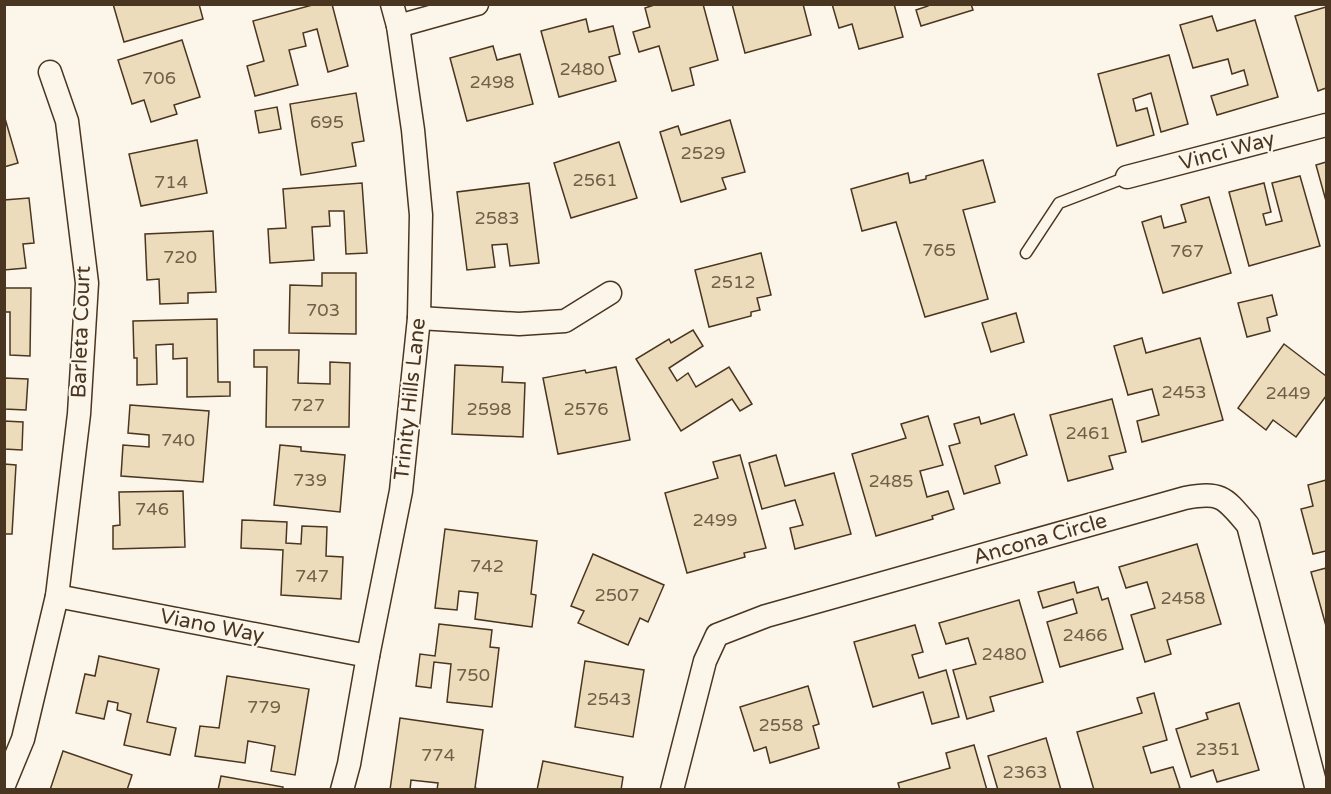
<svg xmlns="http://www.w3.org/2000/svg" width="1331" height="794" viewBox="0 0 1331 794" font-family="'Varela Round',sans-serif">
  <rect width="100%" height="100%" fill="#fbf6e9"/>
  <g fill="#ecdcbc" stroke="#4a3520" stroke-width="1.5">
    <path d="M113 4H199L203 19 124 42Z"/>
    <path d="M316 4H332L348 66 328 72 317 29 303 33 306 46 289 50 298 85 255 96 247 66 264 61 253 21Z"/>
    <path d="M657 4H703L718 60 690 68 694 85 672 91 659 46 639 52 633 32 650 27 645 8Z"/>
    <path d="M732 4H803L811 35 745 53Z"/>
    <path d="M832 4H894L903 37 859 49 852 24 839 28Z"/>
    <path d="M928 4H971L973 10 921 26 916 10 928 6Z"/>
    <path d="M1326 7V88L1318 91 1295 16Z"/>
    <path d="M1212 16 1217 31 1255 20 1278 97 1217 115 1211 96 1248 85 1244 70 1232 74 1228 59 1193 68 1180 25Z"/>
    <path d="M586 19 589 32 613 26 620 54 609 57 616 81 559 97 541 31Z"/>
    <path d="M182 40 200 97 174 105 177 114 151 122 144 100 132 104 118 60Z"/>
    <path d="M493 46 497 60 520 54 533 104 467 121 450 58Z"/>
    <path d="M1169 55 1188 124 1161 132 1151 93 1133 99 1136 111 1147 108 1154 135 1117 146 1098 74Z"/>
    <path d="M356 93 364 141 352 143 356 166 301 175 290 104Z"/>
    <path d="M277 107 281 129 259 133 255 111Z"/>
    <path d="M4 115 18 163 4 167Z"/>
    <path d="M730 120 745 172 722 178 726 189 681 202 660 132 678 126 681 135Z"/>
    <path d="M197 140 207 193 141 206 129 154Z"/>
    <path d="M619 142 637 198 571 218 554 163Z"/>
    <path d="M983 160 995 202 963 210 988 299 925 317 896 222 862 231 851 189 908 173 910 183 926 179V176Z"/>
    <path d="M1326 162V201L1316 165Z"/>
    <path d="M1300 176 1320 246 1249 266 1229 192 1264 183 1271 212 1263 214 1266 225 1282 221 1272 183Z"/>
    <path d="M362 183 367 253 346 254 344 211H329L330 226 312 227 314 260 270 263 268 229 286 228 283 189Z"/>
    <path d="M529 183 539 263 510 266 507 244 492 245 495 267 467 270 457 192Z"/>
    <path d="M1209 197 1231 273 1163 293 1142 222 1161 216 1164 228 1186 222 1181 205Z"/>
    <path d="M29 198 34 243 23 244 26 268 4 270V200Z"/>
    <path d="M213 231 216 292 188 293V303L160 304 159 279 147 280 145 234Z"/>
    <path d="M761 253 771 295 757 298 760 310 751 312V316L709 327 695 270Z"/>
    <path d="M322 273H356V334L289 333 290 285 322 286Z"/>
    <path d="M4 288H31L30 356 10 355V312H4Z"/>
    <path d="M1272 295 1277 315 1267 318 1270 331 1247 337 1238 303Z"/>
    <path d="M1016 313 1024 342 991 352 982 323Z"/>
    <path d="M217 319 218 382H230V396L187 397V358L173 359V344L156 345 157 384 137 385V358H134L133 321Z"/>
    <path d="M693 330 703 346 669 368 677 381 688 373 696 387 729 367 752 404 740 411 732 399 681 431 636 359 669 339 671 343Z"/>
    <path d="M1142 338 1146 353 1200 338 1223 420 1142 442 1137 421 1159 415 1152 389 1128 395 1114 346Z"/>
    <path d="M1284 344 1326 376V396L1296 437 1273 420 1266 430 1238 408Z"/>
    <path d="M254 350H299L298 383 330 384V362L350 363 349 427H266L267 367H254Z"/>
    <path d="M455 365 503 367 502 382 525 383 523 437 452 434Z"/>
    <path d="M616 367 630 440 558 454 543 378 585 370 586 373Z"/>
    <path d="M4 378 28 379 26 410 4 409Z"/>
    <path d="M1112 399 1126 452 1109 456 1113 469 1068 481 1050 415Z"/>
    <path d="M130 405 209 411 203 482 121 476 123 445 149 447V435L128 433Z"/>
    <path d="M1014 414 1027 455 995 466 1000 483 964 494 949 446 960 443 954 424 979 417 981 424Z"/>
    <path d="M928 416 943 465 920 471 927 497 948 491 954 509 932 516 933 519 876 536 852 454 906 438 901 424Z"/>
    <path d="M4 421 23 422 22 450 4 449Z"/>
    <path d="M280 445 301 447V451L345 455 340 512 274 505Z"/>
    <path d="M740 455 766 548 744 553 745 557 687 573 665 493 718 478 713 462Z"/>
    <path d="M776 455 785 486 834 473 851 534 795 549 790 528 803 525 795 500 762 509 749 463Z"/>
    <path d="M4 464 16 465 12 534H4Z"/>
    <path d="M1326 480V551L1313 554 1301 509 1313 506 1308 485Z"/>
    <path d="M183 491 185 547 113 549V526L120 525 119 492Z"/>
    <path d="M242 520 287 522 286 543 301 544 302 526 327 527 326 556 343 557 341 599 281 595 283 550 241 548Z"/>
    <path d="M445 529 537 541 531 594 536 595 532 627 475 619 478 593 459 591 457 610 435 608Z"/>
    <path d="M1197 544 1221 624 1167 640 1171 654 1145 662 1131 615 1155 608 1147 582 1126 588 1119 567Z"/>
    <path d="M593 554 664 585 648 622 640 618 628 645 578 623 584 611 571 606Z"/>
    <path d="M1326 568V626L1311 572Z"/>
    <path d="M1074 582 1077 593 1098 587 1102 600 1108 598 1123 649 1060 667 1047 622 1077 613 1073 599 1043 608 1038 592Z"/>
    <path d="M1019 600 1043 682 990 697 994 711 967 719 953 670 976 664 968 638 946 644 939 623Z"/>
    <path d="M439 624 492 630 490 647 499 648 492 707 447 702 451 664 434 662 431 688 416 686 420 654 435 656Z"/>
    <path d="M915 625 923 652 912 655 919 678 946 670 959 717 932 724 923 692 873 707 854 642Z"/>
    <path d="M99 656 159 669 147 722 176 728 170 755 124 745 131 714 117 710 118 703 108 701 104 719 76 713 85 674 95 676Z"/>
    <path d="M585 661 644 670 633 737 575 727Z"/>
    <path d="M227 676 309 689 295 775 271 771 275 746 248 741 245 763 195 756 200 726 219 728Z"/>
    <path d="M808 686 819 724 813 726 819 748 770 763 766 747 754 751 740 707Z"/>
    <path d="M1154 693 1167 740 1143 747 1151 773 1173 767 1180 788 1174 790H1094L1077 732 1142 713 1137 698Z"/>
    <path d="M1239 703 1259 770 1217 782 1213 770 1191 777 1176 729 1208 719 1206 713Z"/>
    <path d="M400 718 483 730 475 788 482 790H437L438 783 411 780 410 790H390Z"/>
    <path d="M1046 738 1061 790H998L988 756Z"/>
    <path d="M974 745 987 790H900L898 783 950 768 946 753Z"/>
    <path d="M63 751 132 775 127 790H50Z"/>
    <path d="M543 761 623 777 621 790H537Z"/>
    <path d="M221 776 283 787 282 790H218Z"/>
  </g>
  <g fill="none" stroke-linecap="round" stroke-linejoin="round">
    <g stroke="#4a3520" stroke-width="13">
      <path id="lane" d="M1026 253 1059 203 1127 177"/>
    </g>
    <g stroke="#4a3520" stroke-width="25">
      <g id="street">
        <path d="M398 26 477 4"/>
        <path d="M1127 177 1326 125"/>
        <path d="M419 318 519 324 565 321 610 293"/>
        <path d="M57 596 368 656"/>
        <path d="M4 785 23 739 57 596 79 414 87 283 67 121 50 72"/>
        <path d="M342 790 349 764 368 656 401 491 419 318 421 215 413 130 398 26 392 4"/>
        <path d="M672 790 705 661 717 635 766 616 1185 498C1222 491 1225 498 1248 525L1317 790"/>
      </g>
    </g>
    <use href="#lane" stroke="#fbf6e9" stroke-width="10"/>
    <use href="#street" stroke="#fbf6e9" stroke-width="22"/>
  </g>
  <g text-anchor="middle" dominant-baseline="central" stroke-width="4.5" stroke-linejoin="round" paint-order="stroke">
    <g font-size="18" fill="#725f47">
      <text x="582" y="69">2480</text>
      <text x="159" y="78">706</text>
      <text x="492" y="82">2498</text>
      <text x="327" y="122">695</text>
      <text x="703" y="153">2529</text>
      <text x="595" y="180">2561</text>
      <text x="171" y="182">714</text>
      <text x="497" y="218">2583</text>
      <text x="939" y="250">765</text>
      <text x="1187" y="251">767</text>
      <text x="180" y="257">720</text>
      <text x="733" y="282">2512</text>
      <text x="323" y="310">703</text>
      <text x="1184" y="392">2453</text>
      <text x="1288" y="393">2449</text>
      <text x="308" y="405">727</text>
      <text x="489" y="409">2598</text>
      <text x="586" y="409">2576</text>
      <text x="1088" y="433">2461</text>
      <text x="178" y="440">740</text>
      <text x="310" y="480">739</text>
      <text x="891" y="481">2485</text>
      <text x="152" y="509">746</text>
      <text x="715" y="520">2499</text>
      <text x="487" y="566">742</text>
      <text x="312" y="576">747</text>
      <text x="617" y="595">2507</text>
      <text x="1183" y="598">2458</text>
      <text x="1085" y="635">2466</text>
      <text x="1004" y="654">2480</text>
      <text x="473" y="675">750</text>
      <text x="609" y="699">2543</text>
      <text x="264" y="707">779</text>
      <text x="781" y="725">2558</text>
      <text x="1218" y="749">2351</text>
      <text x="438" y="755">774</text>
      <text x="1025" y="772">2363</text>
    </g>
    <g font-size="21" fill="#4a3520" stroke="#fbf6e9">
      <text transform="translate(1227 151) rotate(-15)">Vinci Way</text>
      <text transform="translate(81 332) rotate(-88)">Barleta Court</text>
      <text transform="translate(410 399) rotate(-84)">Trinity Hills Lane</text>
      <text transform="translate(1040 539) rotate(-16)">Ancona Circle</text>
      <text transform="translate(212 626) rotate(11)">Viano Way</text>
    </g>
  </g>
  <rect width="1331" height="794" fill="none" stroke="#4a3520" stroke-width="12"/>
</svg>
